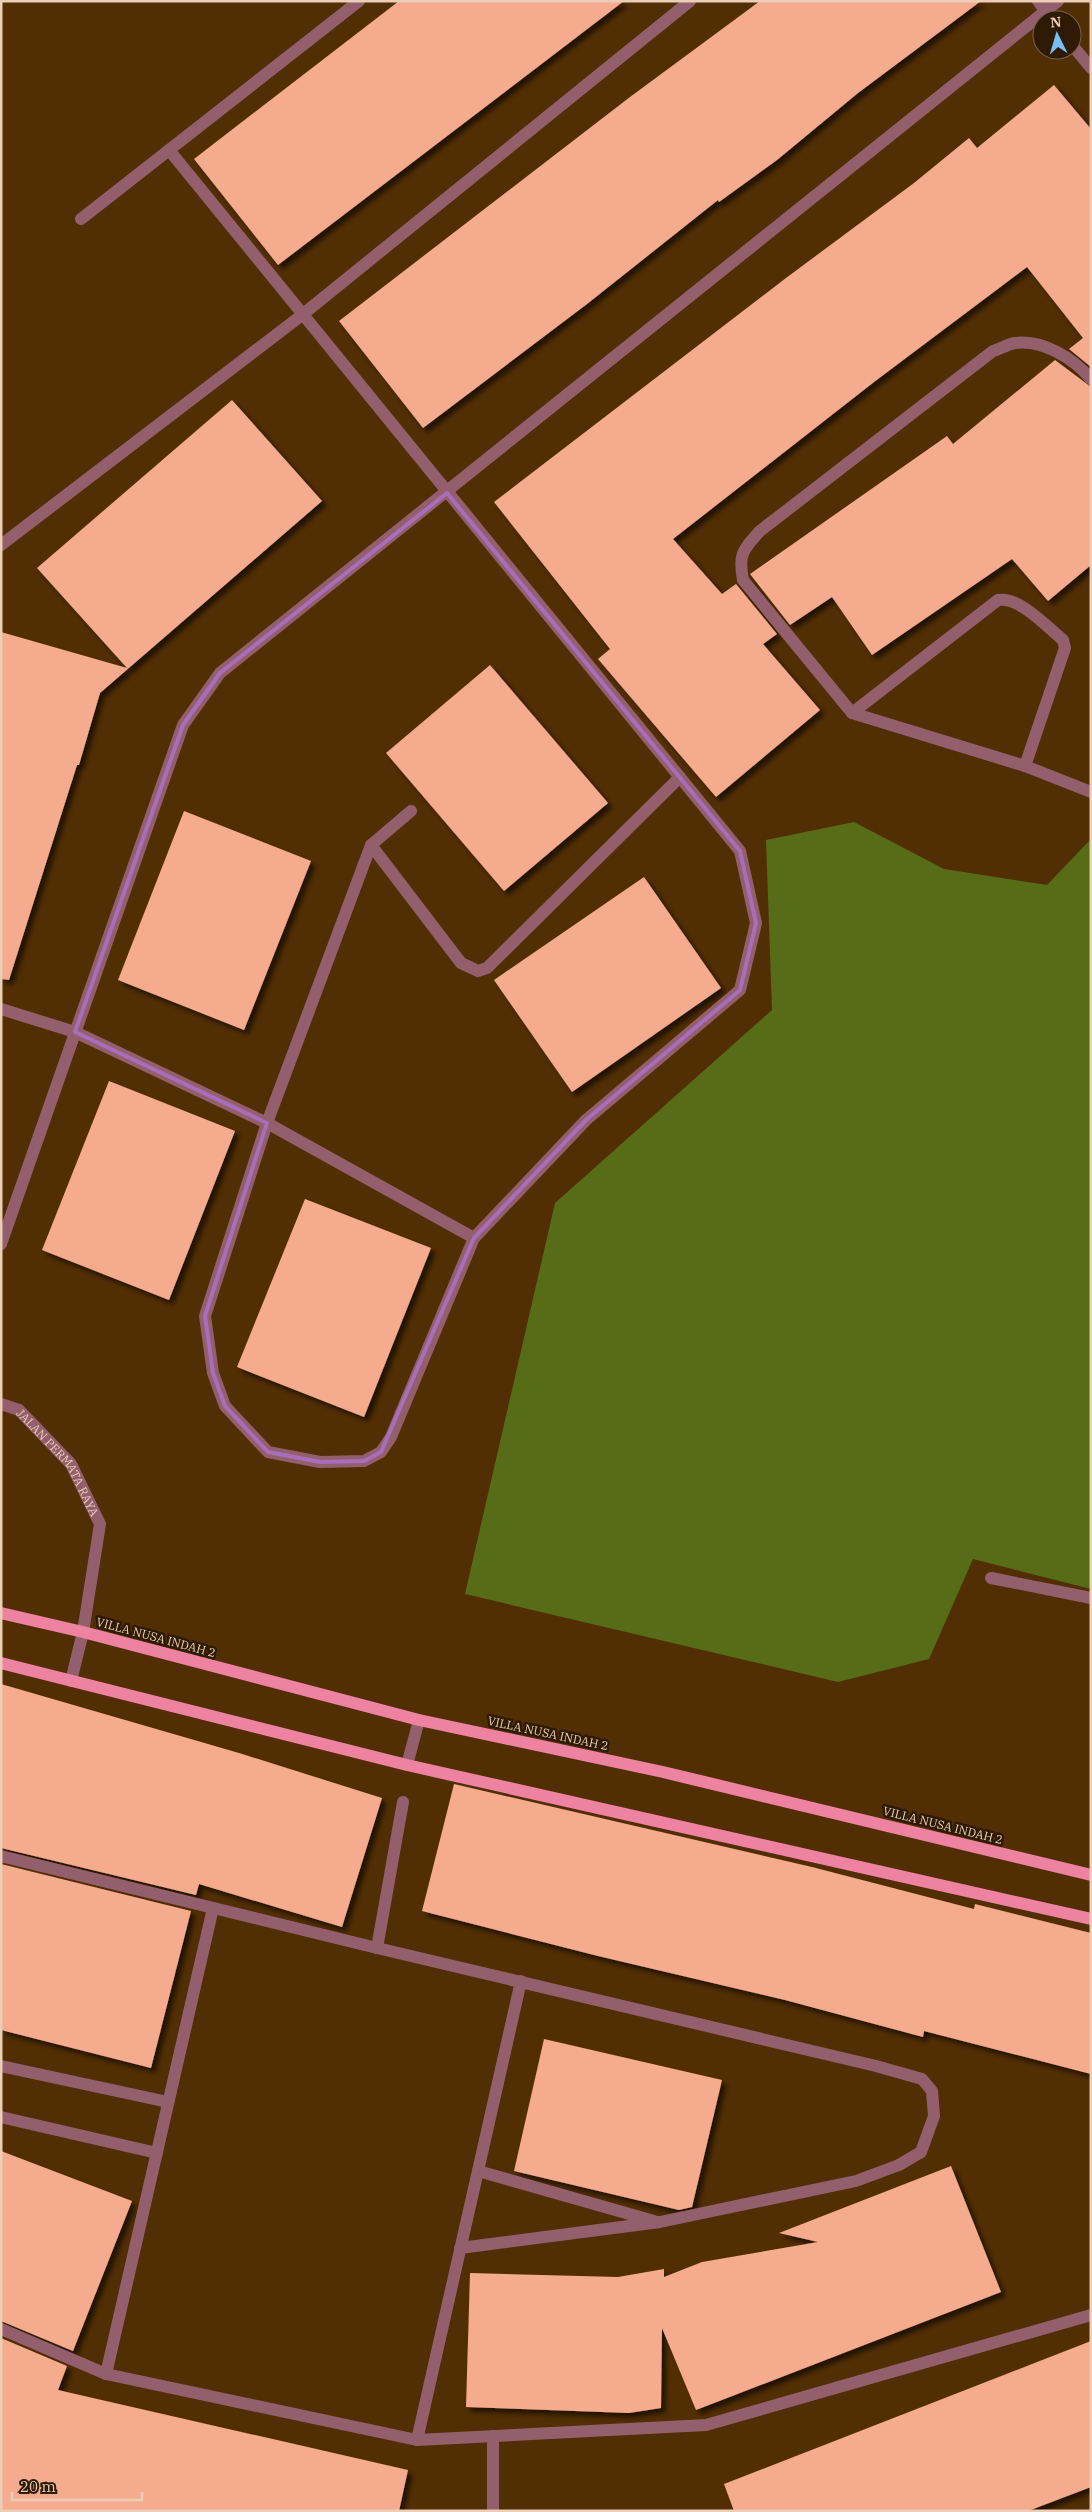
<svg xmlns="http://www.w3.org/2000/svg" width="1092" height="2512" viewBox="0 0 1092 2512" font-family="'IBM Plex Serif',serif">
  <defs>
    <filter id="shadow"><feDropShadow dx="4.5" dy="4.5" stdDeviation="2.5" flood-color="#0009"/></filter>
  </defs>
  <rect width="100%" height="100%" fill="#522e04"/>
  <path fill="#576c17" d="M854 822 944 869 1047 885 1091 839V1589L973 1559 929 1659 838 1682 465 1594 555 1203 772 1010 766 840Z"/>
  <g fill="#f4ab8e" filter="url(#shadow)">
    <path d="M399 1H624L278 265 194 159Z"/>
    <path d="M760 1H981L858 93 777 160 719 202 718 200 587 304 423 428 339 321 630 97Z"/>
    <path d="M1054 85 1091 129V367L1069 349 1083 338 1027 267 874 382 673 539 722 594 736 584 777 634 763 644 820 710 716 797 598 659 610 649 494 502 786 278 914 183 969 138 977 148Z"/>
    <path d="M1055 360 1091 387V565L1048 601 1012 559 872 655 832 597 790 625 750 574 947 436 953 444Z"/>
    <path d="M232 400 322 501 100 693 79 765H77L9 980 1 979V632L127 668 37 568Z"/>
    <path d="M490 665 608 803 504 891 386 753Z"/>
    <path d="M184 811 311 861 244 1030 118 980Z"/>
    <path d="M644 877 721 988 572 1092 494 980Z"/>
    <path d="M109 1081 235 1131 169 1300 42 1250Z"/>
    <path d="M305 1199 431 1248 364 1417 237 1367Z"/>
    <path d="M1 1684 239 1753 382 1798 342 1927 199 1884 196 1895 1 1848Z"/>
    <path d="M454 1784 812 1867 974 1909 975 1904 1091 1933V2074L924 2031 923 2037 785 2000 598 1956 422 1911Z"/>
    <path d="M1 1864 191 1911 151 2068 1 2030Z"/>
    <path d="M544 2039 722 2080 692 2207 679 2210 514 2171Z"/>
    <path d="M1 2151 132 2201 73 2351 1 2321Z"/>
    <path d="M951 2166 1001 2292 696 2410 662 2328 661 2408 629 2413 466 2407 470 2273 618 2277 664 2269V2277L702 2262 818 2242 779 2233Z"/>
    <path d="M1 2338 67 2366 58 2390 408 2470 399 2511H1Z"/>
    <path d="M1091 2341V2487L1028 2511H734L724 2484Z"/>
  </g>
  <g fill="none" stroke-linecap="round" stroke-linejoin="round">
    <g stroke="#945f6d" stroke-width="12">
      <path d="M1038 1 1052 20"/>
      <path d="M1072 45 1091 68"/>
      <path d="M169 150 740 851 756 923 740 990 586 1120 474 1238 391 1437 381 1452 364 1461 320 1462 268 1452 225 1406 213 1373 205 1316 267 1123 371 845 411 811"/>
      <path d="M81 219 359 1"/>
      <path d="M1091 379C1074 359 1043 339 1015 343 1008 344 1000 349 993 351L760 531C743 550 738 554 743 580L852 713 1025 766 1091 792"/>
      <path d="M1 545 302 315 690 1"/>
      <path d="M852 713 998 600C1019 596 1046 626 1063 640L1065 648 1025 766"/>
      <path d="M371 845 461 963 478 971 487 968 680 777"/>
      <path d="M1 1009 75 1032 267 1123 474 1238"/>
      <path d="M1 1244 183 725 220 673 1058 1"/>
      <path id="s1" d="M1 1404 19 1410 71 1464 100 1524 83 1632 71 1681"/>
      <path d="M991 1578 1091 1598"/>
      <path d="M407 1765 419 1720"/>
      <path d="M1 1856 377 1948 876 2066 922 2079 932 2091 934 2116 921 2152 899 2165 856 2181 660 2222 460 2248"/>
      <path d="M377 1948 403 1802"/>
      <path d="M1 2066 168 2102"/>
      <path d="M1 2117 157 2153"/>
      <path d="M478 2171 654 2221"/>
      <path d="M1 2329 106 2374 417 2440 706 2425 1091 2315"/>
      <path d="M106 2374 213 1908"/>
      <path d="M417 2440 521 1981"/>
      <path d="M493 2511V2436"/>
    </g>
    <g stroke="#ed82a1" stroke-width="12">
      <path d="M1 1613 83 1632 419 1720 663 1772 1091 1875"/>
      <path d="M1 1663 407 1765 1091 1919"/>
    </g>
  </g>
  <path fill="none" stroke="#a86dbb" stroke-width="4" stroke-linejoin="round" d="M447 493 740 851 756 923 740 990 586 1120 474 1238 381 1452 364 1461 320 1462 268 1452 225 1406 213 1373 205 1316 267 1123 75 1032 183 725 220 673Z"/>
  <g text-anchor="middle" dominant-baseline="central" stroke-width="5" stroke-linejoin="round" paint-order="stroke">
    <g font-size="12" fill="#ebceb5" stroke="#2e1a05">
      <text stroke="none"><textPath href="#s1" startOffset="85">JALAN PERMATA RAYA</textPath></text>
      <text transform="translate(156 1637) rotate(15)">VILLA NUSA INDAH 2</text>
      <text transform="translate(548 1733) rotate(12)">VILLA NUSA INDAH 2</text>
      <text transform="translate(943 1825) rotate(14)">VILLA NUSA INDAH 2</text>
    </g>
  </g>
  <rect width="1092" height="2512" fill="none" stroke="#ebceb5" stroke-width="5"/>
  <g transform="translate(1057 35) rotate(355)"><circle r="24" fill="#2e1a05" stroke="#7a624b"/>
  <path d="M0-4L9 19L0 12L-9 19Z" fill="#77bff7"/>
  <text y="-8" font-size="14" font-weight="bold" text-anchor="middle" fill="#ebceb5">N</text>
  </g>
  <path d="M12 2492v8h130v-8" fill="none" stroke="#ebceb5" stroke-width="2.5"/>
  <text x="20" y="2492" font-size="15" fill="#ebceb5" stroke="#2e1a05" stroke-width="4" paint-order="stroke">20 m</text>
</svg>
